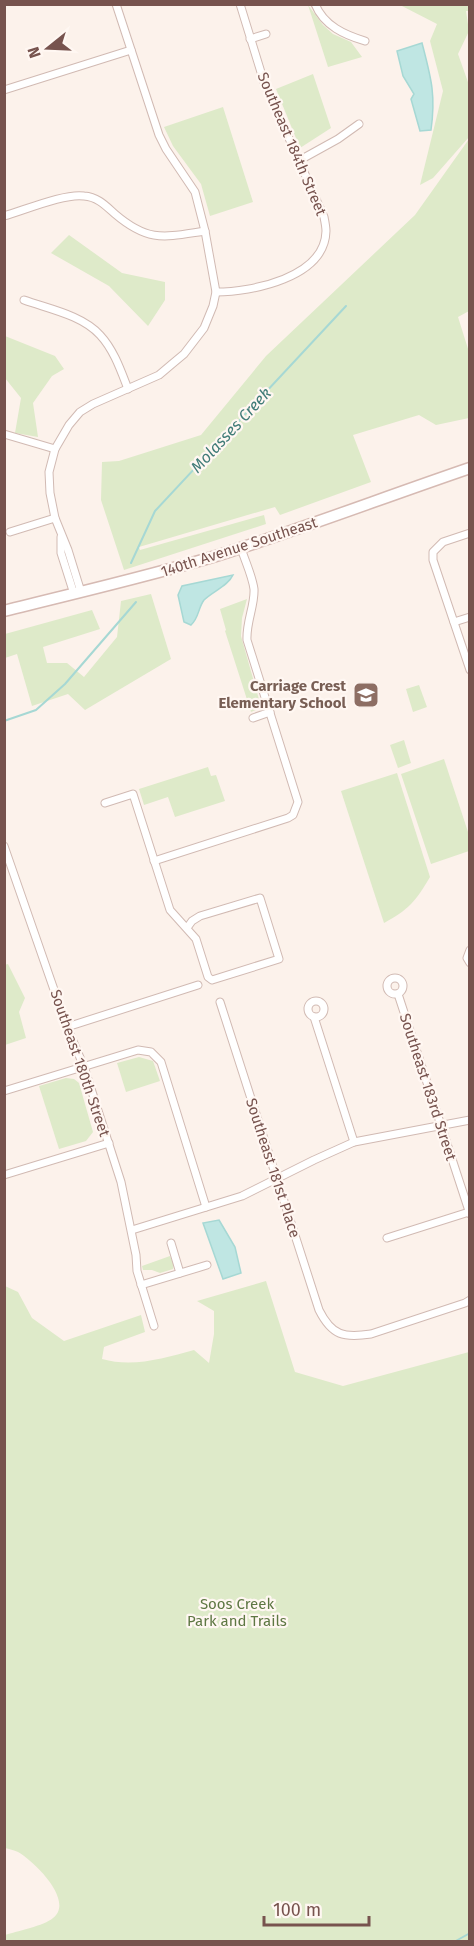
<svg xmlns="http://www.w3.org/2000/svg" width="474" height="1946" viewBox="0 0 474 1946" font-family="'Fira Sans',sans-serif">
  <rect width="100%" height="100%" fill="#fcf2eb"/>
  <g fill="#deeac9">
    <path d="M308 5 323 25 333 34 351 42 362 57 328 67Z"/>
    <path d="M400 5H469V11H466L469 31 458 54 469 85V137L433 178 420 185 443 91 430 41 437 24Z"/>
    <path d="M313 74 331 128 300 148 276 89Z"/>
    <path d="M223 107 253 202 210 216 201 184 173 146 164 127Z"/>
    <path d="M469 139V311L458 317 469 352V418L436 425 419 415 353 435 371 482 280 515 275 507 139 547 140 550 264 515 266 524 124 570 101 500 102 462 119 461 201 435 266 356 415 215Z"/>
    <path d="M69 235 122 273 165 282V300L148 326 109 286 51 253Z"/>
    <path d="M5 336 55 356 64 369 52 376 33 403 38 437 15 433 21 398 5 378Z"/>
    <path d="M151 594 171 659 85 710 68 694 32 706 17 654 5 658V634L92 610 100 629 43 647 47 663H67L84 677 117 637 121 601Z"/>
    <path d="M247 599 242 618 241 636 260 703 258 709 251 712 225 631 226 630 220 609Z"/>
    <path d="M419 685 427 707 413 712 406 689Z"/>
    <path d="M404 740 411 763 398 768 390 745Z"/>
    <path d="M444 759 469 835V851L431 864 401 774Z"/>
    <path d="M208 767 211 776 216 775 225 801 175 817 168 797 144 805 139 789Z"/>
    <path d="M397 773 430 877C416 901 408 910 384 923L341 791Z"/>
    <path d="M8 964 25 998 19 1012 26 1038 5 1045 4 965Z"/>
    <path d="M139 1057 153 1061 160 1081 126 1092 117 1063Z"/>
    <path d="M66 1078 74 1079 79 1083 93 1132 86 1141 59 1149 39 1086Z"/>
    <path d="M170 1256 174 1265 173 1269 160 1273 152 1270H143L142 1266Z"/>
    <path d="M266 1281 295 1372 343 1386 469 1352V1941H5V1935C17 1931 44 1926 53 1918 75 1901 34 1861 18 1852 14 1850 9 1849 5 1848V1286L18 1292 32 1318 64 1341 141 1315 145 1332 104 1347 102 1359C133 1368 164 1358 194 1350L209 1363 214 1334V1311L197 1301Z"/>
  </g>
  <g fill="#bfe6e3" stroke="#a6d8d4" stroke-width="1.5">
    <path d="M422 43C431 78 436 94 431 130L420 131 411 99 414 94 403 76 397 51Z"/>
    <path d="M233 575C228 586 213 591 204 600 198 608 199 618 191 625L184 622 178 595 182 586Z"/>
    <path d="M219 1220 235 1247 241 1273 223 1279 203 1223Z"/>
  </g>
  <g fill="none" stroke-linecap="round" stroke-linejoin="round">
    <g stroke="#a6d8d4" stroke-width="2">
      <path d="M131 563 155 511 346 306"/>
      <path d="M4 721 36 710 65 684 136 602"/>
      <path d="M454 1942 470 1933"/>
    </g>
    <g stroke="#d1bab3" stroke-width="9">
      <g id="street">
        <path d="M315 4C324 26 345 35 365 41"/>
        <path d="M250 39 266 34"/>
        <path d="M4 90 131 50"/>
        <path d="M300 160 338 139 359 124"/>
        <path d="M4 216C25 210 65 193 84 196 98 197 106 206 115 214 149 243 165 237 205 231"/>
        <path d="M216 292C251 292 325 278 326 231 326 227 325 222 324 217L264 82 240 4"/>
        <path d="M24 300C49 309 82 315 100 335 114 350 121 371 128 389"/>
        <path d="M4 434 55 449"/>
        <path d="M10 532 55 518"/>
        <path d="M470 533 443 542 433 552V560L470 670"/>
        <path d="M61 537V553L74 594"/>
        <path d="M81 592 68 550 55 518 50 493 49 472 55 449 69 425 80 412 93 404 159 375 172 364 184 354 204 328 213 306 216 292 205 231 195 192 166 149 159 135 116 4"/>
        <path d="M454 622 470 617"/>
        <path d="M253 718 270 712"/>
        <path d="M105 803 133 794 170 910 196 939 208 977 212 980 279 959 260 898 200 916 192 921 187 928"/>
        <path d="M4 846 67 1027 84 1067 121 1182 136 1255 137 1271 154 1326"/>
        <path d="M154 861 288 818 293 815 298 802 247 640C246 622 255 605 254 589 252 575 245 561 241 548"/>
        <path d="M470 950 467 958 470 963"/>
        <circle cx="395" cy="986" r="8"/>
        <path d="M398 994 470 1214"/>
        <circle cx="316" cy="1009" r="8"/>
        <path d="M220 1002 319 1310C332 1336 344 1338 371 1334L465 1303 470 1300"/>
        <path d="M314 1017 354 1142"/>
        <path d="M67 1027 198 985"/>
        <path d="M4 1091 138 1050 151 1052 161 1062 206 1207"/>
        <path d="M4 1175 109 1143"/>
        <path d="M132 1230 242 1196 314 1160 354 1142 470 1120"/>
        <path d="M387 1238 469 1212"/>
        <path d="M171 1243 180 1273"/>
        <path d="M141 1285 207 1265"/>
      </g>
    </g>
    <g stroke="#d6bab3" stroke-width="13">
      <path id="secondary" d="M4 611C75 593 146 577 216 556 301 529 385 497 470 468"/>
    </g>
    <use href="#street" stroke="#fff" stroke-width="7"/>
    <use href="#secondary" stroke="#fff" stroke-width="10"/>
  </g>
  <defs>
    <g id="school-square" transform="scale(1.35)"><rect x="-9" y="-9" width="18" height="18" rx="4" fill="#8d6e63" stroke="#fff7f2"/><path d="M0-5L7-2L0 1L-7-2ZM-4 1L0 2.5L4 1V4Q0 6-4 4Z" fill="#fff"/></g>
  </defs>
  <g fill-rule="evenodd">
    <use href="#school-square" x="366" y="695"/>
  </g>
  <g text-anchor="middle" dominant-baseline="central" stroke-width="4.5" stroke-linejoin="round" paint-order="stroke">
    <g font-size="15" fill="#77534e" stroke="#fff7f2">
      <text transform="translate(292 144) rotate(67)">Southeast 184th Street</text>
      <text transform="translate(239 547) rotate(-18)">140th Avenue Southeast</text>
      <text transform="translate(80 1063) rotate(71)">Southeast 180th Street</text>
      <text transform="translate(428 1087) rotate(72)">Southeast 183rd Street</text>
      <text transform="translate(273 1168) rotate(72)">Southeast 181st Place</text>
    </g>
    <g font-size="15" font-weight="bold" fill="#785e54" stroke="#fff7f2" text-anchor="end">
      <text x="346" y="686">Carriage Crest<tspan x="346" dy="17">Elementary School</tspan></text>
    </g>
    <g font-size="15" fill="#5e7743" stroke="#fff7f2">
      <text x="237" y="1604">Soos Creek<tspan x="237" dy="17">Park and Trails</tspan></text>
    </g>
    <g font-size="16" font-style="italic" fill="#417c78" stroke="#fff7f2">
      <text transform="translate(231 430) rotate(-47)">Molasses Creek</text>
    </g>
  </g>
  <rect width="474" height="1946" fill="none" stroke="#77534e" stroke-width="12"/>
  <g transform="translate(48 48) rotate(252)" stroke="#fff7f2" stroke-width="4.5" paint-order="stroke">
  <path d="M0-4.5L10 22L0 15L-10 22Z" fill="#77534e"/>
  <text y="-9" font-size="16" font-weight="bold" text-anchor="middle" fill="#77534e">N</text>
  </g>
  <path d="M264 1916v9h105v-9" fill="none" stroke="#77534e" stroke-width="3"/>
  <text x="273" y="1916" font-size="18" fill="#77534e" stroke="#fff7f2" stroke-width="4.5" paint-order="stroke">100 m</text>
</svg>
